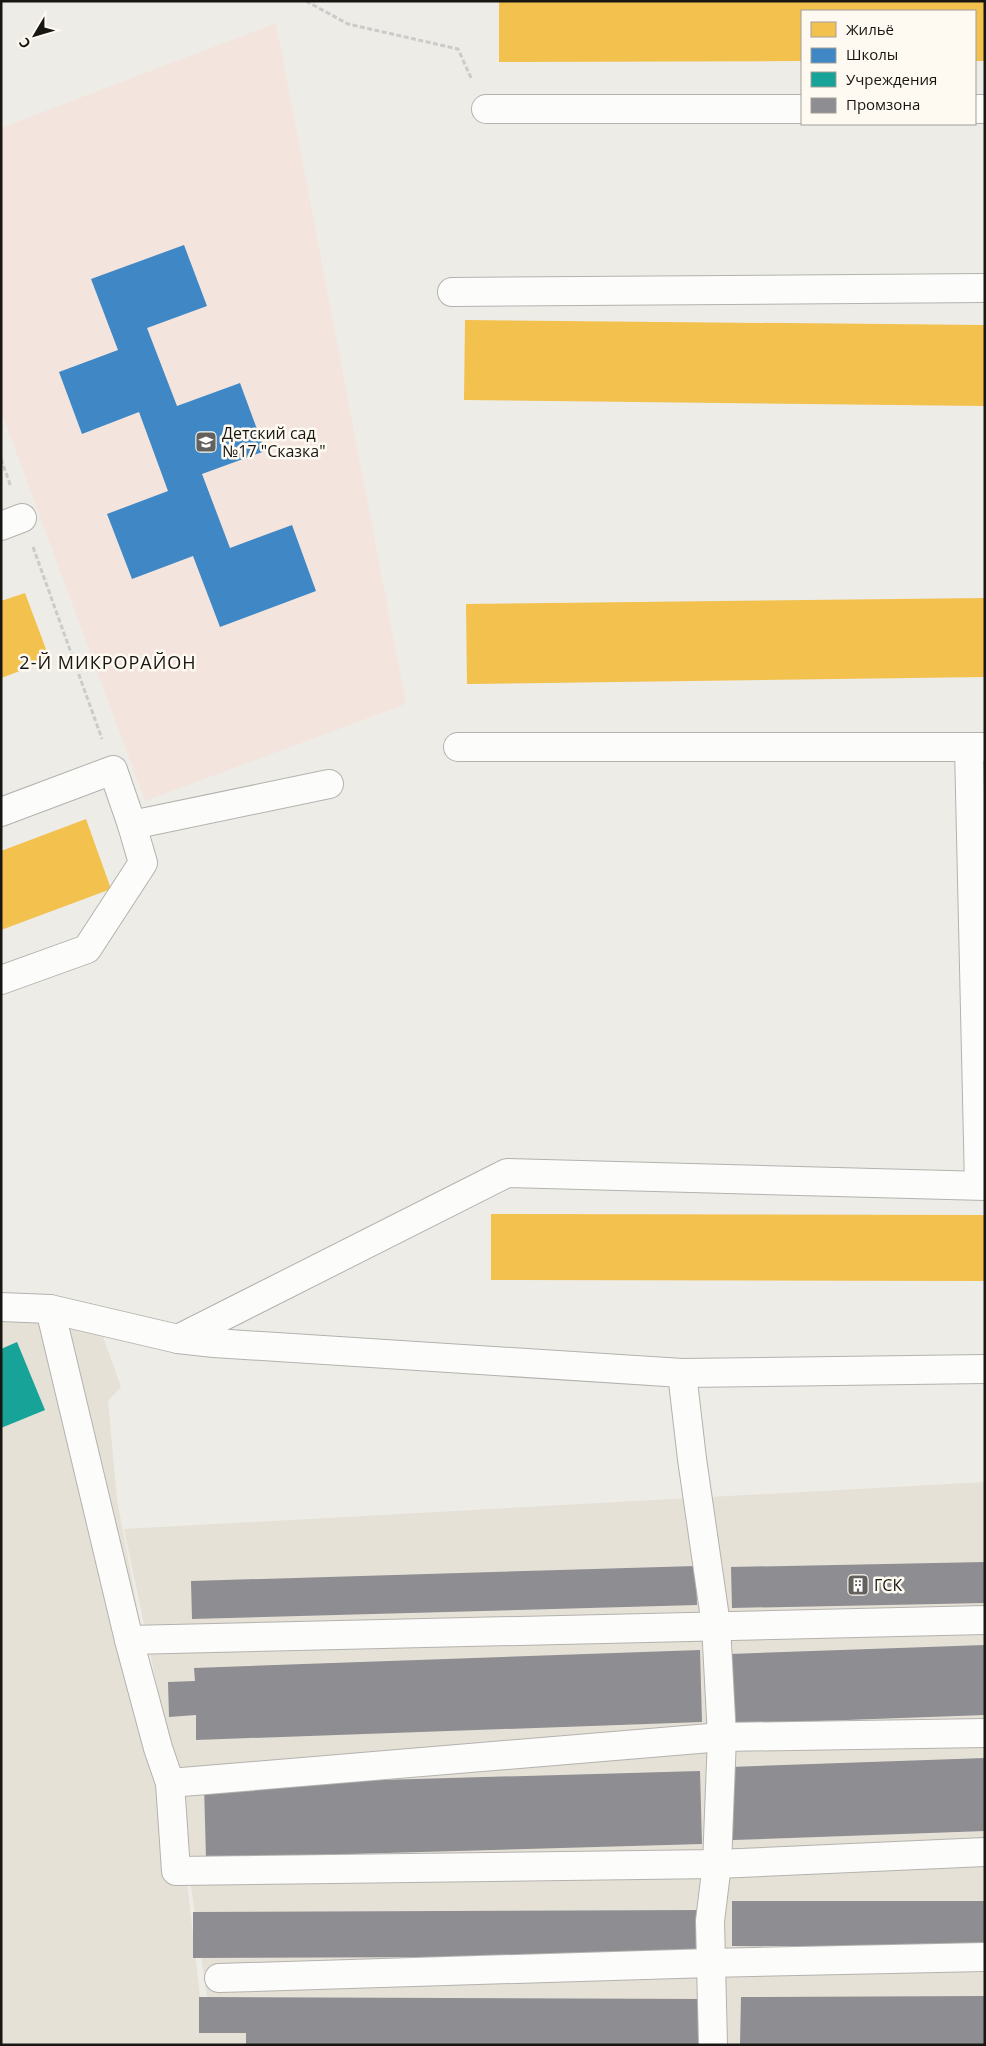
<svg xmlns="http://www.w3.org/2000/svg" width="986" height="2046" viewBox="0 0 986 2046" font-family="'Open Sans',sans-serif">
  <rect width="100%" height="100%" fill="#eeece7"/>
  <path fill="#e6e1d6" d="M91 1303 121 1387 108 1401 117 1500 184 1856 201 2005 209 2011 173 1762 124 1529 985 1482V2045H1V1316Z"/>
  <path fill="#f3e4de" d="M276 23 406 704 145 801 1 411V128Z"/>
  <g fill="#f2c14e">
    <path d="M499 1H985V61H975V11H802V61L499 62Z"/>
    <path d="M465 320 985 325V406L464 400Z"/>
    <path d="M25 593 50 660 1 678V601Z"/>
    <path d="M985 598V677L467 684 466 604Z"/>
    <path d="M86 819 111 889 1 930V851Z"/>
    <path d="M491 1214 985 1215V1281L491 1280Z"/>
  </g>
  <path fill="#3f88c5" d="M184 245 207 306 147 328 177 406 240 383 265 451 202 474 230 548 292 525 316 591 220 627 193 556 132 579 107 514 168 491 139 412 82 434 59 372 118 350 91 279Z"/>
  <path fill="#17a398" d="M17 1342 45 1410 1 1428V1349Z"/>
  <g fill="#8d8d92">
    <path d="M985 1562V1603L732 1608 731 1567Z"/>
    <path d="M696 1566 697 1605 192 1619 191 1581Z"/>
    <path d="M985 1645V1715L736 1724 730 1654Z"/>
    <path d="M700 1650 702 1722 196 1740V1715L169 1717 168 1682 195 1681 194 1668Z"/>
    <path d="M985 1758V1831L733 1840 730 1767Z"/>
    <path d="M700 1771 702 1844 206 1858 204 1785Z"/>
    <path d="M732 1901H985V1947L732 1946Z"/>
    <path d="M703 1910V1956L193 1958V1912Z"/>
    <path d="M985 1996V2045H740L741 1997Z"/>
    <path d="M199 1997 704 1999V2045H246V2033H199Z"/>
  </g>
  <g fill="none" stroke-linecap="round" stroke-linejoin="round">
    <g stroke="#b3b2ae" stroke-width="30">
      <g id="minor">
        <path d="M486 109H802"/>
        <path d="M975 109H985"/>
        <path d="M452 292 985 288"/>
        <path d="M1 526 22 518"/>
        <path d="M458 747H985"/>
        <path d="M969 748 979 1185"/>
        <path d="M1 812 113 770 132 825"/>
        <path d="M1 980 87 949 143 863 132 825 329 784"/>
        <path d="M1 1307 50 1309 178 1339 214 1343 682 1373 985 1369"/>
        <path d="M50 1309 129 1640 158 1748 170 1783 722 1737 985 1733"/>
        <path d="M178 1339 507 1173 985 1186"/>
        <path d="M682 1373 692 1459 716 1625 722 1737 717 1864 710 1921 713 2045"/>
        <path d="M129 1640 985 1620"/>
        <path d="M170 1783 176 1871 717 1864 985 1852"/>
        <path d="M219 1978 710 1963 985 1957"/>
      </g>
    </g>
    <g stroke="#cccbca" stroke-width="3" stroke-dasharray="5 2.5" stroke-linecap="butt">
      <path d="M306 1 348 24 458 49 472 80"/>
      <path d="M1 459 11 487"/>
      <path d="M33 547 102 739"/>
    </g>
    <use href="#minor" stroke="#fcfcfb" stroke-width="28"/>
  </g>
  <defs>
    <g id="school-square" transform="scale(1.125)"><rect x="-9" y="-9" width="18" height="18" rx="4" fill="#62615d" stroke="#fefaf1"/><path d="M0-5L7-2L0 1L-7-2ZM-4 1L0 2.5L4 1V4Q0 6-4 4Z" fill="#fff"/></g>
    <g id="building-square" transform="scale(1.125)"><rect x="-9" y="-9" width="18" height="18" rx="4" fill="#62615d" stroke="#fefaf1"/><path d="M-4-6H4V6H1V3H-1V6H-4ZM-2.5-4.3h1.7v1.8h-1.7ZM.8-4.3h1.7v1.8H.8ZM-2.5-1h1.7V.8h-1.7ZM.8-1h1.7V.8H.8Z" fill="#fff"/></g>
  </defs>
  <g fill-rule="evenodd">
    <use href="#school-square" x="206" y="442"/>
    <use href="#building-square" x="858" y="1585"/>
  </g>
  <g text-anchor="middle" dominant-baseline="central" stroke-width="5" stroke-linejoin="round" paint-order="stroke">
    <g font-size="16" fill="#171613" stroke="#fefaf1" text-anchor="start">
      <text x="222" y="433">Детский сад<tspan x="222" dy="18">№17 "Сказка"</tspan></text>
      <text x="874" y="1585">ГСК</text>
    </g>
    <g font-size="18" letter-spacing="1" fill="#171613" stroke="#fefaf1">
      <text x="108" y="662">2-Й МИКРОРАЙОН</text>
    </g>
  </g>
  <rect width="986" height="2046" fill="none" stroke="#171613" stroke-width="5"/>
  <rect x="801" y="10" width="175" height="115" fill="#fefaf1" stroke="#a29f98"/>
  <rect x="811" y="22" width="25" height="15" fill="#f2c14e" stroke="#a29f98"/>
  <text x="846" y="35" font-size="15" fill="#171613">Жильё</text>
  <rect x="811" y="48" width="25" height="15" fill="#3f88c5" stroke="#a29f98"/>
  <text x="846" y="60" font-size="15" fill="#171613">Школы</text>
  <rect x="811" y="72" width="25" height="15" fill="#17a398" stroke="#a29f98"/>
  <text x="846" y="85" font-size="15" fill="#171613">Учреждения</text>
  <rect x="811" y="98" width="25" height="15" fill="#8d8d92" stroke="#a29f98"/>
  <text x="846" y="110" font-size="15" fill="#171613">Промзона</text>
  <g transform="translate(35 35) rotate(232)" stroke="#fefaf1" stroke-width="4" paint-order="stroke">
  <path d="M0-4L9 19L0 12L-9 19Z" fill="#171613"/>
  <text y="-8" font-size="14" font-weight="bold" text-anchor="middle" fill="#171613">С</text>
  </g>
</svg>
